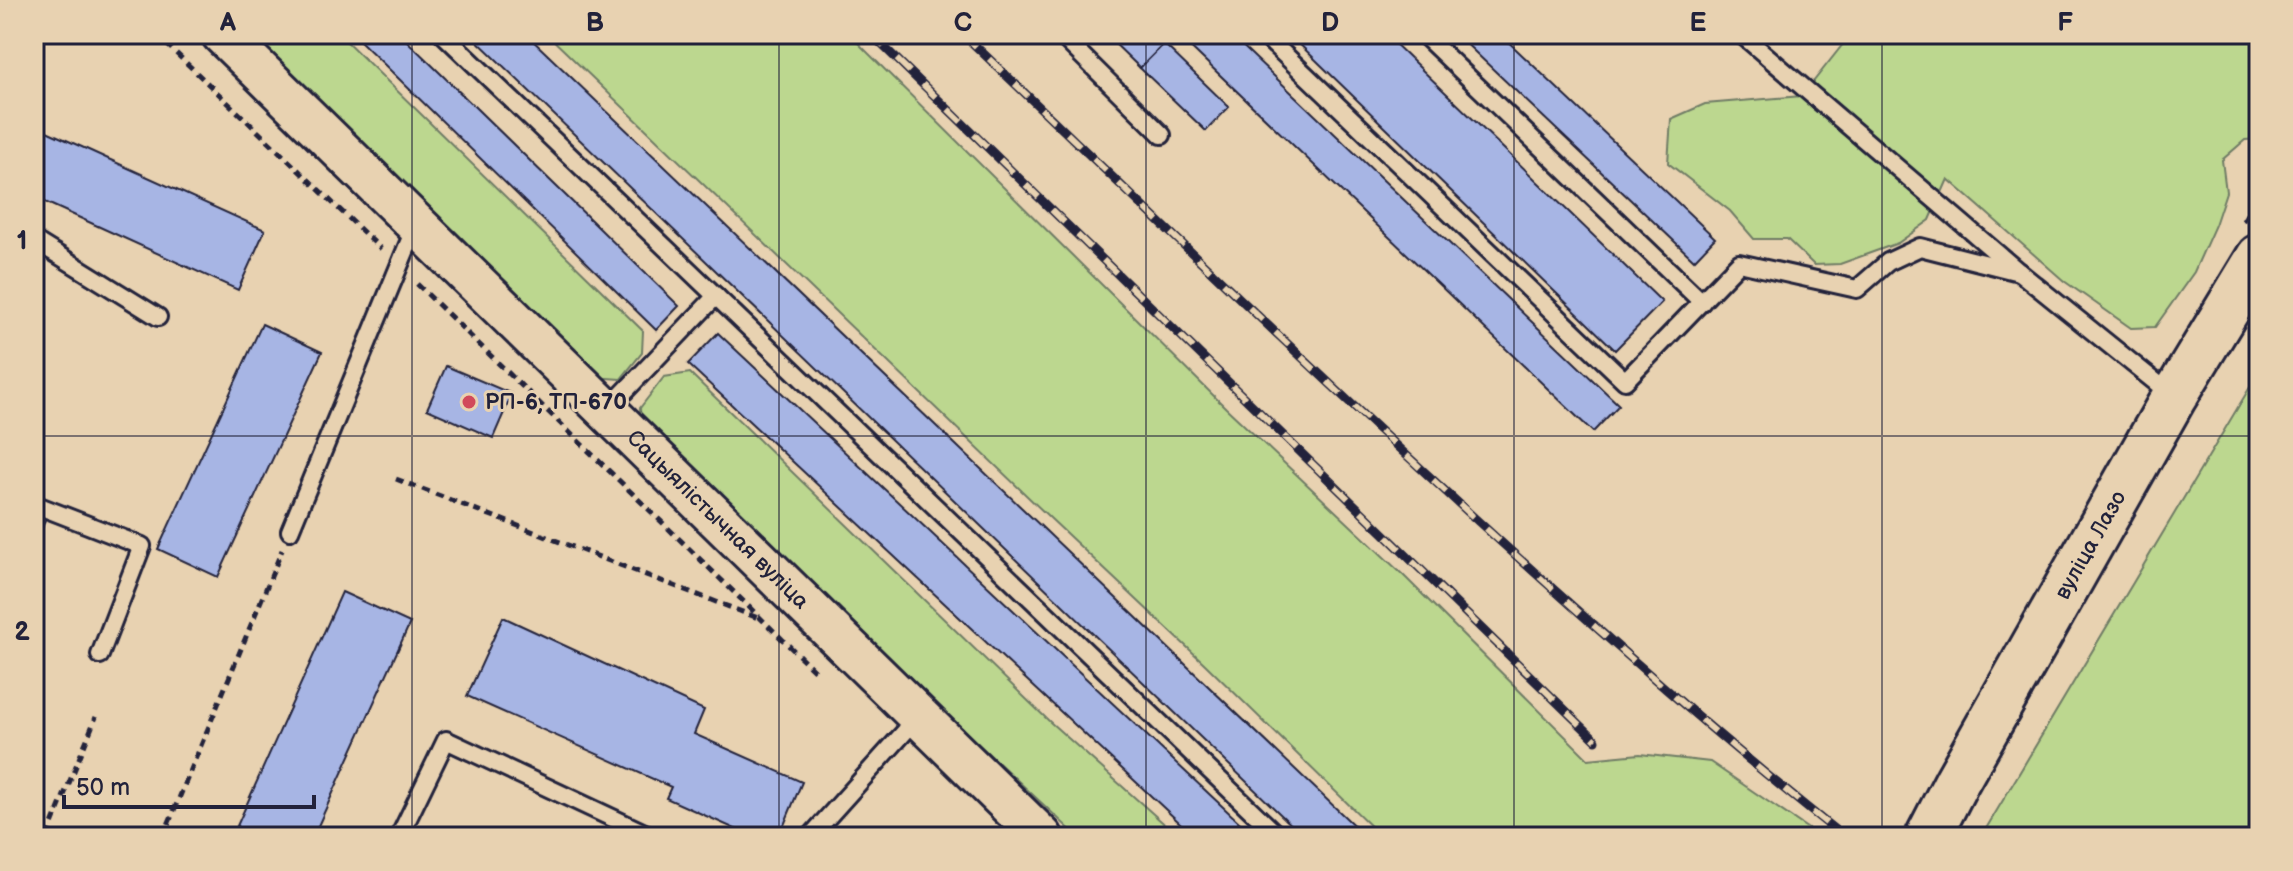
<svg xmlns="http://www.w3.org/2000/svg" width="2293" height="871" viewBox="0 0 2293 871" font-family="'Balsamiq Sans',sans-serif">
  <rect width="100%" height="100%" fill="#e8d2b1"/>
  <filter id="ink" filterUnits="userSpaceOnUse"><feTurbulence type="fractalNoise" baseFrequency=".0125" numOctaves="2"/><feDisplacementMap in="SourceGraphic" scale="16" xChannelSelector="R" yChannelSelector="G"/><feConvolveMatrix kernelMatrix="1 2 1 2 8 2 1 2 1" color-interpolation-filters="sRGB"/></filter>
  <g filter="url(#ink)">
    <g fill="#bcd78f" stroke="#6f7c65" stroke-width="2">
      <path d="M239 34H339L643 331 642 353 621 379 591 377Z"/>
      <path d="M547 34H849L1226 408 1402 574 1588 759 1640 754 1710 762 1820 837H1382L1205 664 1050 518Z"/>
      <path d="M1851 34H2259V139L2245 140 2222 160 2226 192 2215 225 2194 272 2155 327 2131 328 2064 281 1948 179 1930 220 1898 243 1840 264 1814 265 1787 239H1754L1730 211 1668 163 1671 119 1705 104 1802 96Z"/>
      <path d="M2259 372V837H1981Z"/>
      <path d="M690 373 1050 722 1179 837H1078L641 429 640 408 664 377Z"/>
    </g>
    <g fill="#a7b5e4" stroke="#22223b" stroke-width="2">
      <path d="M353 34H400L679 306 656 330Z"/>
      <path d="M470 34H526L1366 837H1304Z"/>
      <path d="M1105 34H1153L1164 44 1140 68Z"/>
      <path d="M1177 34H1230L1619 405 1593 432Z"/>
      <path d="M1289 34H1385L1662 302 1615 350Z"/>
      <path d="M1456 34H1500L1715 238 1694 260Z"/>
      <path d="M1164 44 1229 107 1206 131 1140 68Z"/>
      <path d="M40 128 265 230 238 290 34 197V142Z"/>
      <path d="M262 324 322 352 218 577 158 549Z"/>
      <path d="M718 333 1255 837H1195L688 364Z"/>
      <path d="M446 366 512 394 493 438 427 409Z"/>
      <path d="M34 513 46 517 34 552Z"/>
      <path d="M342 592 410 623 313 837H232Z"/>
      <path d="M503 617 704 710 694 734 802 782 779 837H753L666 798 671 787 467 696Z"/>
    </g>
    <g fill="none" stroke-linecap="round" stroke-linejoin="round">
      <g stroke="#22223b" stroke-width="22">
        <g id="service">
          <path d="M443 34 1279 837"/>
          <path d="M1060 34 1162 135"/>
          <path d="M1263 34 1625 381 1739 263 1857 289 1888 262 1920 247 2019 272"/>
          <path d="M1423 34 1702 302"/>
          <path d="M1741 34 2019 272 2173 396"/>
          <path d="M34 37 35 34"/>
          <path d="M34 240 158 317"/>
          <path d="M607 410 716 296"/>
          <path d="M34 504 142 546 100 655"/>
          <path d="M290 531 416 225"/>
          <path d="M399 837 446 740 653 837"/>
          <path d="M810 837 919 716"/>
        </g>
      </g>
      <g stroke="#22223b" stroke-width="46">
        <g id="tertiary">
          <path id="s1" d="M222 34 1042 837"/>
        </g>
      </g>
      <g stroke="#22223b" stroke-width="50">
        <g id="secondary">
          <path id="s2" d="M1928 837 1957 781 2174 397 2259 257"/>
        </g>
      </g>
      <g stroke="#22223b" stroke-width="5" stroke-dasharray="8 6" stroke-linecap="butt">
        <path d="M156 34 381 249"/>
        <path d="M2243 221 2259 194"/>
        <path d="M417 284 817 673"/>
        <path d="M396 479 758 618"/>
        <path d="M47 837 96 717"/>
        <path d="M163 837 282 550"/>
      </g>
      <use href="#service" stroke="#e8d2b1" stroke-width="16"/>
      <use href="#tertiary" stroke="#e8d2b1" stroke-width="40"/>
      <use href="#secondary" stroke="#e8d2b1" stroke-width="44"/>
      <g stroke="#22223b" stroke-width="9">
        <g id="rail">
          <path d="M871 34 1596 740"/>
          <path d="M963 34C1138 201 1312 370 1491 533 1606 637 1722 741 1844 837"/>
        </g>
      </g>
      <use href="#rail" stroke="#e8d2b1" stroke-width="6" stroke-dasharray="18" stroke-linecap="butt"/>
    </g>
  </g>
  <path fill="none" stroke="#22223b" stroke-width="2" stroke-opacity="0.55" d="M412 34V837M779 34V837M1146 34V837M1514 34V837M1882 34V837M34 436H2259"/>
  <circle fill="#d1495b" stroke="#e8d2b1" stroke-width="3" cx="469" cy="402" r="8"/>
  <g text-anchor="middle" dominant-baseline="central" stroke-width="6" stroke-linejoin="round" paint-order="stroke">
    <g font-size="22" font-weight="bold" fill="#22223b" stroke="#e8d2b1" text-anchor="start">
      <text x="485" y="402">РП-6, ТП-670</text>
    </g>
    <g font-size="22" fill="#22223b" stroke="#e8d2b1">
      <text stroke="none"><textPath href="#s1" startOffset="694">Сацыялістычная вуліца</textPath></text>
      <text stroke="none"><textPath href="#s2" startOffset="334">вуліца Лазо</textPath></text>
    </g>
  </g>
  <rect width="2293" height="871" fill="none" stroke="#e8d2b1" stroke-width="88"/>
  <path d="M64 795v12h250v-12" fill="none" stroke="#22223b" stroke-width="4"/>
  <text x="76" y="795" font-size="24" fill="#22223b" stroke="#e8d2b1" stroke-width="6" paint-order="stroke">50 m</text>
  <rect x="44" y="44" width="2205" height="783" fill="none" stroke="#22223b" stroke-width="3"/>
  <g font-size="26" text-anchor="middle" font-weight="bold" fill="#22223b">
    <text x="228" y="31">A</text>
    <text x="595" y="31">B</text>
    <text x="963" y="31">C</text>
    <text x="1330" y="31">D</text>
    <text x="1698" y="31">E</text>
    <text x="2065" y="31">F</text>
    <text x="22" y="249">1</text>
    <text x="22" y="640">2</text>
  </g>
</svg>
